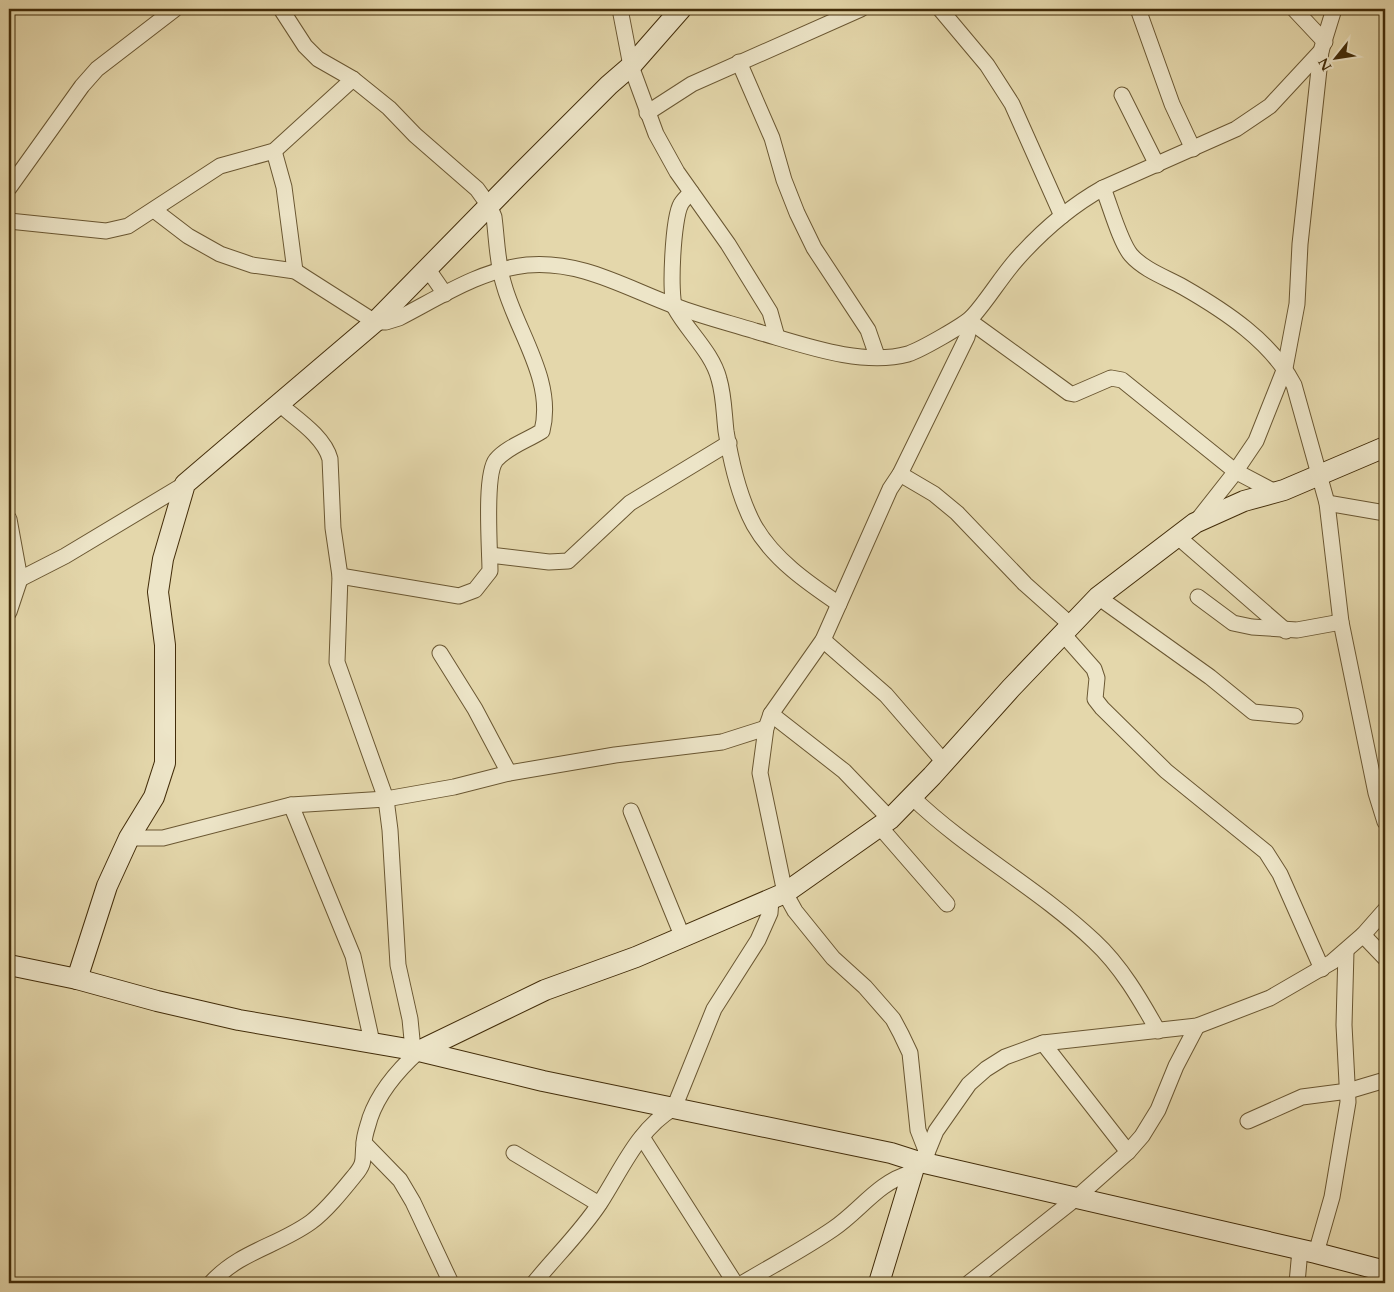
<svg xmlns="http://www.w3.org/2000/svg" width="1394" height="1292" viewBox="0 0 1394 1292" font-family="Cardo,serif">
  <rect width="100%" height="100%" fill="#e4d7ab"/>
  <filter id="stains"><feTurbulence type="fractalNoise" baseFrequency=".004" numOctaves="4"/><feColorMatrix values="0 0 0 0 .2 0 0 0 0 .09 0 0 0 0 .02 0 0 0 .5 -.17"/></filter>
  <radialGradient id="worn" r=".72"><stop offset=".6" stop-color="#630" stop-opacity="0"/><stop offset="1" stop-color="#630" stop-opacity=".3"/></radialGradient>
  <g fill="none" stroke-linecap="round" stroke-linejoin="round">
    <g stroke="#6a5732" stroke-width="17">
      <g id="street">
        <path d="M281 9 305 46 318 59 353 79 389 108 415 135 477 189 490 207 494 217C497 240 497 263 504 285 517 332 555 381 542 431 528 440 507 447 496 460 484 475 490 550 490 571L475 590 459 596 340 576"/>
        <path d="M620 9 631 66 656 134 677 172 728 244 770 312 777 337"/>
        <path d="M940 9 987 65 1012 104 1062 216"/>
        <path d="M1138 9 1172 104 1193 149"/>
        <path d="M1294 9 1325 42"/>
        <path d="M739 62 772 138 784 180 797 213 814 248 868 330 877 356"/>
        <path d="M1122 95 1157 165"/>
        <path d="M647 113 692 84 861 9"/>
        <path d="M274 151 284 187 295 271"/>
        <path d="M9 188 82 86 97 69 175 9"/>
        <path d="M1103 188C1110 205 1120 242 1131 255 1144 270 1167 278 1183 287 1225 311 1272 342 1294 385L1327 503 1341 622 1376 793 1385 822"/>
        <path d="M691 192C688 196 683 200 681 204 673 217 669 295 675 308 688 332 712 352 719 379 724 396 724 414 726 431 731 462 739 497 754 525 773 559 808 583 839 604"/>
        <path d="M154 210 188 236 220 254 252 265 295 271 375 322H386L399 318C440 297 480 270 527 265 581 260 626 288 675 306 701 316 729 323 755 331 801 344 861 367 908 354 920 350 965 325 973 316 989 298 1001 277 1017 259 1042 231 1071 206 1103 188L1236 129 1270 106 1321 51 1334 9"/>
        <path d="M9 221 106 231 128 226 220 166 274 151 353 79"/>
        <path d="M427 268 445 294"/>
        <path d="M971 322 1069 393 1074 394 1111 378 1122 380 1235 471 1275 492"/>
        <path d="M278 403C295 418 324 436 330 459L333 528 340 576 337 662 386 799 390 830 398 965 410 1019 413 1050"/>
        <path d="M900 474 934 494 957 513 1025 584 1071 625"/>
        <path d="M1327 503 1385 513"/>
        <path d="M9 519 20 579 9 612"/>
        <path d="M1196 522 1233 475 1256 441 1285 368 1297 304 1300 244 1321 51"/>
        <path d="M1178 537 1286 631"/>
        <path d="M490 555 549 562 568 561 630 503 729 443"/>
        <path d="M20 579 65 556 185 484"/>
        <path d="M1098 597 1210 677 1253 712 1295 716"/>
        <path d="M1198 597 1233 623 1252 627 1297 630 1341 622"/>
        <path d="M1063 634 1094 669 1097 678 1095 699 1102 708 1166 771 1266 852 1280 874 1322 969"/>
        <path d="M823 640 886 695 944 762"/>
        <path d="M440 653 475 709 509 773"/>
        <path d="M771 714 844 771 890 819"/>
        <path d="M912 797C968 851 1038 888 1094 941 1121 966 1140 999 1158 1031"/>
        <path d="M291 805 353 956 372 1042"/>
        <path d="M631 811 683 938"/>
        <path d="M880 827 947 904"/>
        <path d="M129 838H163L291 805 386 799 454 787 509 773 615 755 722 742 766 728"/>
        <path d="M1363 935 1385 958"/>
        <path d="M1043 1043 1128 1152"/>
        <path d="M1248 1121 1302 1097 1348 1091 1385 1080"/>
        <path d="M642 1137 735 1283"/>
        <path d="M364 1143 400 1180 413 1202 451 1283"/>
        <path d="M514 1153 599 1204"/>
        <path d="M927 1153 918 1130 910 1053 901 1034 893 1019 865 987 833 958 795 911 785 893 760 773 766 728 771 714 823 640 890 489 900 474 967 337 972 317"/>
        <path d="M924 1156 927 1153 936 1131 969 1084 986 1069 1005 1057 1043 1043 1197 1026 1270 998 1332 962 1363 935 1385 910"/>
        <path d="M1316 1253 1332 1197 1348 1102 1344 1025 1346 951"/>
        <path d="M211 1283C240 1251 278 1246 311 1222 327 1210 342 1191 355 1175 366 1162 362 1159 364 1144 364 1135 368 1126 370 1118 379 1092 399 1069 419 1051"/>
        <path d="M534 1283C555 1257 581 1232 600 1203 622 1169 638 1129 674 1108L714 1009 758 940 770 913 771 900"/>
        <path d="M743 1283C773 1265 804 1249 833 1229 860 1211 878 1182 911 1173"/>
        <path d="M969 1283 1075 1199 1128 1152 1142 1136 1158 1110 1176 1066 1197 1026"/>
        <path d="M1297 1283 1300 1250"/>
      </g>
    </g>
    <g stroke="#422c09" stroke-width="22">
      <g id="secondary">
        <path d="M9 965 77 979 157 1001 239 1020 419 1051 543 1081 891 1153 916 1161 1316 1253 1385 1271"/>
        <path d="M77 979 107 886 129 838 154 797 165 763V645L158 592 163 559 185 484 375 322 519 175 609 85 631 66 681 9"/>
        <path d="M419 1051 545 990 636 957 785 893 890 819 932 776 1011 688 1098 597 1195 523 1244 501 1284 490 1385 447"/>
        <path d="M879 1283 916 1161"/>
      </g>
    </g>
    <use href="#street" stroke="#ede5c8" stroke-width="15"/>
    <use href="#secondary" stroke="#ede5c8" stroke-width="20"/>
  </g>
  <rect width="1394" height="1292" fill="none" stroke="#e4d7ab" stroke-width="30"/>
  <rect x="10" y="10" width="1374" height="1272" fill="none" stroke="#422c09" stroke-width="2.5"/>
  <rect x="15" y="15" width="1364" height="1262" fill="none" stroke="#422c09"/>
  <g transform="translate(1336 58) rotate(240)" stroke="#ede5c8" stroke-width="4" paint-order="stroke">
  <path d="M0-4L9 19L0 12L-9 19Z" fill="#422c09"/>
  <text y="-8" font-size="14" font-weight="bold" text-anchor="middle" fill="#422c09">N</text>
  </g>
  <rect width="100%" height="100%" filter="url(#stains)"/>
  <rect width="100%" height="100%" fill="url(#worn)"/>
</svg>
